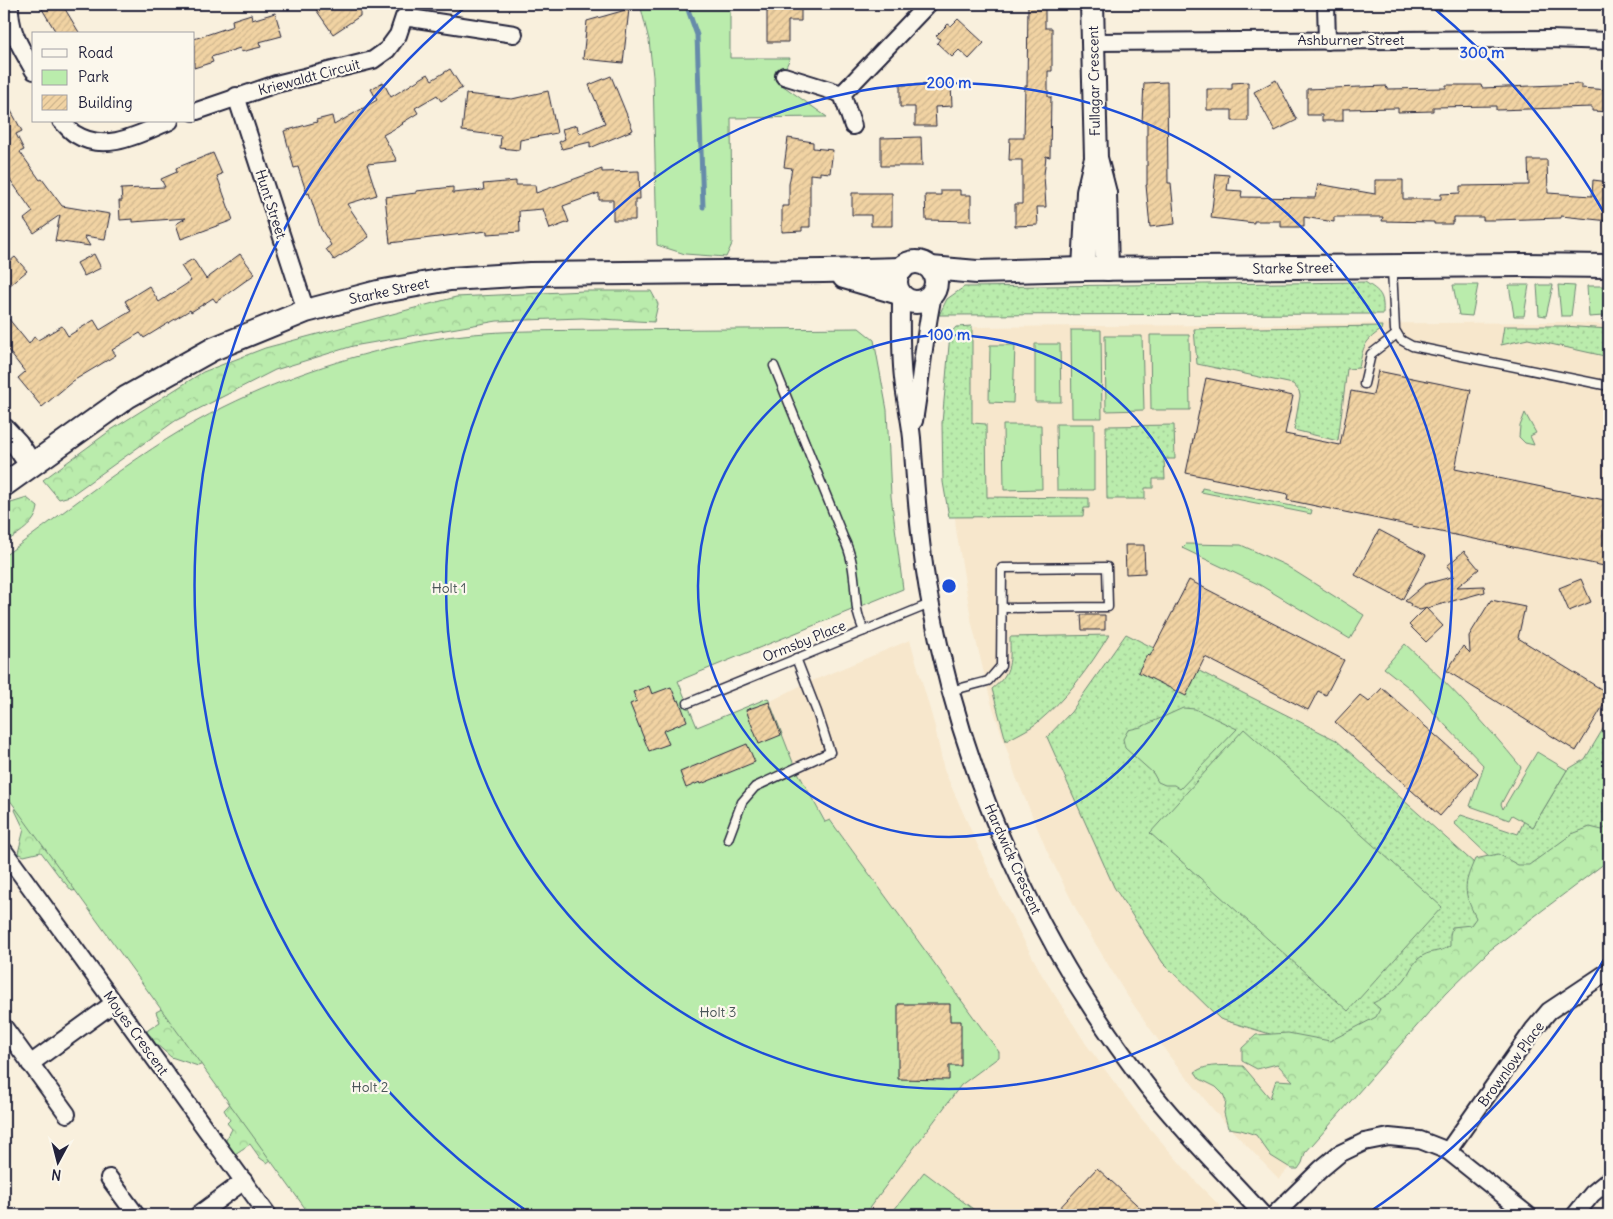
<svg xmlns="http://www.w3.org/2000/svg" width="1613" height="1219" viewBox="0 0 1613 1219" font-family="Delius,sans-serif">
  <defs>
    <pattern id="grass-dots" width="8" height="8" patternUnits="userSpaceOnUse" patternTransform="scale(1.25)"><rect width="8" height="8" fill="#baecac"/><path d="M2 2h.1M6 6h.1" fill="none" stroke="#a0ca95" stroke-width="1.8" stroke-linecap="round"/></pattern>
    <pattern id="forest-crowns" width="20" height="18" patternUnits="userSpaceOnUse" patternTransform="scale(1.25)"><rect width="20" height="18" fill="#baecac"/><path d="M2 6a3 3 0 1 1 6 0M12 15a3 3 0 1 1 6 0" fill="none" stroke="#a0ca95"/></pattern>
    <pattern id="building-hatch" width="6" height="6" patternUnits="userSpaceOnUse" patternTransform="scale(1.25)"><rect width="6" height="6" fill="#f1d3a3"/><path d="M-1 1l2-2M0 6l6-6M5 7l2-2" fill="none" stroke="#ceb58d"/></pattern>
  </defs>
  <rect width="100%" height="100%" fill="#f9f0dd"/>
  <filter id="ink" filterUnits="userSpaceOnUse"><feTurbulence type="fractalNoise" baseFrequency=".02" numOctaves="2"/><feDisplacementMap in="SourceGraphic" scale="10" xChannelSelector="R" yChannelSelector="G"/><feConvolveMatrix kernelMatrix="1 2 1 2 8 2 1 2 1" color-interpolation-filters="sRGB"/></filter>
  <g filter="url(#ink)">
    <g fill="#f7e7cc">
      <path d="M1559 322 1609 325V854L1482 949 1279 1179 1221 1119 1170 1057 1124 991 1083 923 1047 851 1016 777 991 702 972 624 956 529 949 441 961 339 975 327Z"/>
      <path d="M910 640 935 727 944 770 1000 895 1042 975 1086 1044 1140 1117 1199 1185 1229 1215H864L961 1085 999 1057V1052L831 821 826 822 794 765 769 702 800 686Z"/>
    </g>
    <g fill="url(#grass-dots)" stroke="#6e8774">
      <path d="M1365 282C1381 292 1384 295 1383 314L939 315 947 299 964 287Z"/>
      <path d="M972 326V423L986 424 987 497 1089 498V508H1084L1083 516 949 517 943 482 942 423 950 334 956 327Z"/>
      <path d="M1382 326 1381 330C1363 342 1363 348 1359 368L1347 369 1338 441 1294 430 1300 396 1299 391 1293 384 1197 364 1194 329Z"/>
      <path d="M1504 326H1563L1609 329V357L1528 339 1501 345Z"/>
      <path d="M1174 425 1175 459H1164L1165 479H1153V488H1145V499H1107L1106 426Z"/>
      <path d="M1126 634 1336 740 1520 904 1353 1080 1270 1034 1220 1019 1163 963 1114 887 1047 737 1071 712Z"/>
      <path d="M1109 635C1089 668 1067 698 1037 723 1028 730 1016 735 1006 741L992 689C1013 672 1010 661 1010 637Z"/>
      <path d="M1609 719V839L1532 897 1454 823 1461 815 1518 834 1524 821 1533 827 1567 770 1585 759Z"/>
    </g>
    <g fill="url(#forest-crowns)" stroke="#6e8774">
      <path d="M584 291H651L658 304 654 322 582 318 497 321 353 346 275 370 175 421 70 496 59 499 43 480 111 430 203 372 265 348 456 297Z"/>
      <path d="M27 498 38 507C36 525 17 534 4 543V508L11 503Z"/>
      <path d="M27 794 91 888 72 891 59 876 41 852 24 856 18 853 24 829 15 810Z"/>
      <path d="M1609 825V860L1490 950 1445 994 1305 1153 1302 1163 1298 1169H1292L1271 1156 1256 1135 1241 1130 1228 1128 1224 1113 1226 1101 1223 1094 1216 1087 1200 1079 1195 1072C1207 1063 1229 1066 1243 1066L1270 1098 1276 1080 1293 1081 1277 1064 1257 1069 1242 1061V1048L1256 1035 1288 1033 1330 1041 1376 1017 1380 1009 1373 1003C1385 997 1396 990 1405 979 1409 973 1412 965 1418 959 1430 949 1438 954 1450 946V935L1452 927 1471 925 1476 918C1463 891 1463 886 1475 859L1498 854 1518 865H1529L1572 834 1590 827 1602 830Z"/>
      <path d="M171 1004 216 1059 198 1066 171 1057 155 1043 151 1036 146 1033 148 1030 160 1022 156 1012Z"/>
      <path d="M244 1089 292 1143 267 1163 260 1158 250 1144 235 1154 225 1142 232 1129 227 1123 230 1120 224 1110Z"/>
    </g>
    <g fill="#baecac" stroke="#6e8774">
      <path d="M640 4H730V58H790L786 67 782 85 827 117 731 118 732 244 726 257 685 254 657 245 653 76 649 40Z"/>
      <path d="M1453 285H1478L1472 316 1459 315Z"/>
      <path d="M1509 285H1529L1524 316H1514Z"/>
      <path d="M1537 285H1553L1546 316 1539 315Z"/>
      <path d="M1558 285 1575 286 1571 316H1561Z"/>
      <path d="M1587 286H1609L1604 316 1589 317Z"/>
      <path d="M859 328 874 340 887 410 891 496 903 589 678 681 697 727 768 698 794 765 825 822 830 820 999 1052V1057L961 1085 864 1215H310L4 792V556C73 506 147 445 224 407 289 375 357 353 428 340 488 329 551 331 611 330 694 329 777 329 859 328Z"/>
      <path d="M1071 330H1101L1102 418H1072Z"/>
      <path d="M1150 335H1189L1190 410H1151Z"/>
      <path d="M1105 336H1142L1144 410 1106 411Z"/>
      <path d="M1035 344H1060L1061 402H1035Z"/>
      <path d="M990 345H1015L1013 403 989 402Z"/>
      <path d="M1525 413 1536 433 1530 436 1534 445 1525 443 1519 437 1520 426Z"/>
      <path d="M1056 424H1094V490H1057Z"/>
      <path d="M1003 425H1041L1042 489 1004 490Z"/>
      <path d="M1202 488 1312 510 1311 514 1201 492Z"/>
      <path d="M1186 544 1241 545 1285 565 1364 615 1350 639 1260 585 1182 548Z"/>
      <path d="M1405 644C1447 682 1485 723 1521 767L1501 804 1503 809 1537 752 1567 770 1533 827 1512 815 1509 820 1470 806 1484 766 1412 690 1384 668Z"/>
      <path d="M1183 708 1195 709 1237 729 1180 789 1174 785H1165L1158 782 1153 773 1125 748 1123 739 1128 730 1141 727Z"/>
      <path d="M1244 729 1442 907 1348 1011 1150 833Z"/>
      <path d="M924 1172 981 1215H890Z"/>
    </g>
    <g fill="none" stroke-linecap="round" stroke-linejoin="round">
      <path stroke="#668baa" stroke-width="5" d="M686 4 697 35 703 207"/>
    </g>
    <g fill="url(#building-hatch)" stroke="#22223b">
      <path d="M50 4H62L80 34H57L42 9Z"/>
      <path d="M312 4H360V16L333 34Z"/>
      <path d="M767 4H801V21H788V42H767Z"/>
      <path d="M1028 4H1045V28H1052V71H1048V97H1051L1050 157 1046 156 1044 175 1046 207H1037L1038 225 1015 226V204H1022V160H1009L1010 138H1024L1025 86H1027Z"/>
      <path d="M629 9 623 63 583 59 587 21Z"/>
      <path d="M275 13 282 36 259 42 261 47 241 52 240 48 211 57 213 62 194 68V39L233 26 232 20 251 14 252 20Z"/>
      <path d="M958 19 984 43 969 59 959 50 952 57 937 43 940 39 936 36 948 24 951 26Z"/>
      <path d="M450 69 462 88 441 101 437 95 415 108 418 113 402 123 403 124 383 135 397 161 367 164 377 195 347 204 369 237 334 260 326 249 331 245 321 229 309 193 307 194 298 167 294 168 284 131 317 122 316 120 332 116 334 125 377 100 371 89 383 82 391 97 428 74 432 80Z"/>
      <path d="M611 76 633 130 590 148V142L562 149 559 142 565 139 562 129 577 125 579 134 605 123 589 85Z"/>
      <path d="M1276 80 1297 120 1275 131 1254 92Z"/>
      <path d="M1167 82 1168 183H1171L1175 224 1150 227 1146 185H1147V122H1142L1144 83Z"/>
      <path d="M1248 82V121H1232V110H1207V89H1232V83Z"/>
      <path d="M951 84 952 106 935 107 936 126H915V107H900V85Z"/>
      <path d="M1581 84V88L1609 90V112L1592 111V107L1496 110V106L1433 107V111L1398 112V108L1343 109V121H1322V115H1307V89L1386 86 1387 89 1446 88V85H1481L1482 88Z"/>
      <path d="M548 91 557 133 520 140 519 150 500 148 501 136 462 131 466 94 512 99Z"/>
      <path d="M4 98 22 131 16 134 24 150 20 152 40 180 42 179 62 206 110 214 105 239 84 236 90 246 55 241 60 215 34 233 24 219 33 212 4 171Z"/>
      <path d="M921 137 922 166H881V138Z"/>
      <path d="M788 138 813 142V148L833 150 830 173 820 172V175L810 174V227H802V231L782 232V206H789V184L792 168 784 167Z"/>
      <path d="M213 153 222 174 217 176 233 220 181 239 176 224 186 218 133 222V219L120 220 119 201H122L121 189 165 187 161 179 177 172 176 168Z"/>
      <path d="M1528 160H1547L1548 193 1592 196 1593 180 1609 182V221L1561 216V218L1494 220H1483V217H1454V221H1452V224H1434V222L1382 221 1383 217H1334V222L1304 217V227H1281V221H1254V223L1211 218 1216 174 1229 175 1227 190 1242 191 1241 197 1315 198 1318 184 1375 194V180H1403V199H1441V194L1460 193V186L1529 185Z"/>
      <path d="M602 169V172L639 171 640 199H635V220H613V200H599V193L563 206 569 222 550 229 543 209 519 211 520 232 487 234V231L390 243 385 197 416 193V191L453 187V193L484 190 483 184 516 181V185H535L536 193Z"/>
      <path d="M941 190H960V195H971V221L926 220 925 195H941Z"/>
      <path d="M852 193H892V226H871V215H852Z"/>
      <path d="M94 254 101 268 84 276 77 263Z"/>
      <path d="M240 254 255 274 216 302 213 298 191 312 190 310 144 338 140 333 112 350 116 355 73 381 42 407 18 378 25 372 4 345V313L29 344 34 337 38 340 62 326 68 336 94 320 100 330 131 311 125 301 149 286 159 302 191 281 181 266 193 259 206 279Z"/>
      <path d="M15 257 27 271 4 290V266Z"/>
      <path d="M1378 371 1471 390 1455 469 1609 501V567L1287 500 1288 494 1186 473 1206 378 1293 396 1285 434 1340 445 1351 391 1373 395Z"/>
      <path d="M1379 530 1426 555 1402 600 1355 575Z"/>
      <path d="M1125 545H1144L1145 573 1126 574Z"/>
      <path d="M1464 551 1479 569 1457 587 1484 586 1485 592 1420 610 1410 606 1411 604 1405 601 1425 584 1455 576 1447 566Z"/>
      <path d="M1581 579 1591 602 1569 611 1559 588Z"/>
      <path d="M1189 580 1344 660 1326 695 1318 691 1308 710 1205 657 1186 696 1138 672 1147 655 1150 656Z"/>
      <path d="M1491 600 1525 607 1518 638 1609 694V696L1576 751 1447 671 1463 646 1470 653 1469 636Z"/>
      <path d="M1426 608 1443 626 1426 642 1409 625Z"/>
      <path d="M1081 615H1105V630H1082Z"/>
      <path d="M649 686 652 694 671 687 677 701 679 700 687 721 663 731 669 744 649 751 630 704 637 701 633 692Z"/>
      <path d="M1382 688 1478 773 1440 816 1335 722 1360 695 1369 702Z"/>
      <path d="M769 702 781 735 759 744 746 710Z"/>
      <path d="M747 744 755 762 701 784 700 782 686 788 680 772Z"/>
      <path d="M898 1004H950V1021H961V1066H949V1080L898 1079Z"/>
      <path d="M1097 1168 1148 1215H1053Z"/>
    </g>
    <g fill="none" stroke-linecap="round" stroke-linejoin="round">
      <g stroke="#22223b" stroke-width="11">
        <g id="lane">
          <path d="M1392 268 1395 330 1401 340 1412 346 1609 386"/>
          <path d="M774 366 843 537C855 560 854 583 857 609 858 616 861 624 864 631"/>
          <path d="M1364 384 1371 354 1397 334"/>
          <path d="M950 691 988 681 1001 666 1002 568 1107 567 1108 607 1002 608"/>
          <path d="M688 703 930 604"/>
          <path d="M728 839 742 802 755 787 830 752 817 712 796 658"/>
        </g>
      </g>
      <g stroke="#22223b" stroke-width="20">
        <g id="street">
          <path d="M10 4C9 32 21 47 34 71"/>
          <path d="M1326 4 1327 41"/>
          <path d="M1093 42 1550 39 1609 41"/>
          <path d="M784 76 842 94 928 4"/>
          <path d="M842 94 853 126"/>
          <path d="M236 96 306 311"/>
          <path d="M194 112 276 84 373 60 387 50 398 35 404 17 514 34"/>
          <path d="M61 121C66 125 70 131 75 134 106 154 141 133 170 121"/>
          <path d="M901 296C901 323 900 351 903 378 905 398 910 418 912 438 916 494 920 551 931 606 964 780 1038 946 1147 1086 1183 1132 1224 1172 1263 1215"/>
          <path d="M914 421C921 379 924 337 933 295"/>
          <path d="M4 851 268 1215"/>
          <path d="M4 1027 67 1114"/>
          <path d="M30 1064 114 1003"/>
          <path d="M1448 1151 1533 1030 1549 1011 1609 971"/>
          <path d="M109 1178 136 1215"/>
          <path d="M198 1215 244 1181"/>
          <path d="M1274 1215 1321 1169 1339 1154 1364 1142 1389 1137 1420 1140 1448 1151 1528 1215"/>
          <path d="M1575 1215 1592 1194 1609 1180"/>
        </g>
      </g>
      <g stroke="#22223b" stroke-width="26">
        <g id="secondary">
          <path d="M1092 4 1096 158 1105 193 1107 269"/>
          <circle cx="916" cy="282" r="20"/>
          <path d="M931 268 977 272 1084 269 1522 265 1609 266"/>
          <path d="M1084 269 1088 192 1095 162"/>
          <path d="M844 277 899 293"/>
          <path d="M4 430 17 444 31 465"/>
          <path d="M4 485 127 397 213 349 306 311 378 292 450 279 530 274 824 271 902 269"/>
        </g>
      </g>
      <use href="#lane" stroke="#fbf7ec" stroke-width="8"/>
      <use href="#street" stroke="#fbf7ec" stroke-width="16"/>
      <use href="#secondary" stroke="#fbf7ec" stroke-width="22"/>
    </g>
  </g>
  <g fill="none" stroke="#1d4ed8" stroke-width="2.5">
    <circle cx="949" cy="586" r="251"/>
    <circle cx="949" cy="586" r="503"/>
    <path d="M1608 952A754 754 0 0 1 1365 1215M533 1215A754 754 0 0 1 469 4M1429 4A754 754 0 0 1 1608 220"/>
  </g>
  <g text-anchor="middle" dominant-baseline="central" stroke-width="4.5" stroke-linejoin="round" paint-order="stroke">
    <g font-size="14" fill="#22223b" stroke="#fbf7ec">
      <text x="1351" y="40">Ashburner Street</text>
      <text transform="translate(309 77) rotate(-15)">Kriewaldt Circuit</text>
      <text transform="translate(1094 81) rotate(-91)">Fullagar Crescent</text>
      <text transform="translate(271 204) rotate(72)">Hunt Street</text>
      <text transform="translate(1293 268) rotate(-1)">Starke Street</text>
      <text transform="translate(389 291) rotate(-12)">Starke Street</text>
      <text transform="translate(804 641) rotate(-22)">Ormsby Place</text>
      <text transform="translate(1013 859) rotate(66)">Hardwick Crescent</text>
      <text transform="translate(136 1033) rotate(54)">Moyes Crescent</text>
      <text transform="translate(1511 1064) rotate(-54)">Brownlow Place</text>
    </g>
    <g font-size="14" fill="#485457" stroke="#fbf7ec">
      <text x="449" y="588">Holt 1</text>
      <text x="718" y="1012">Holt 3</text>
      <text x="370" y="1087">Holt 2</text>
    </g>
  </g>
  <circle cx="949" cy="586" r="8" fill="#1d4ed8" stroke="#fbf7ec" stroke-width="2.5"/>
  <g font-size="15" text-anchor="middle" font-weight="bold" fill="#1d4ed8" stroke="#fbf7ec" stroke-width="4.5" stroke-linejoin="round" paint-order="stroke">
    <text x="1482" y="58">300 m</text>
    <text x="949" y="88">200 m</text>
    <text x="949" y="340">100 m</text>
  </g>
  <rect width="1613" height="1219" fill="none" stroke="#fbf7ec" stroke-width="20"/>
  <rect x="10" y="10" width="1593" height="1199" fill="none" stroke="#22223b" stroke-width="2" filter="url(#ink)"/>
  <rect x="32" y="32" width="162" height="90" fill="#fbf7ec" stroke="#a4a2a5"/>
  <rect x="42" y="49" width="25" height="8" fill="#fbf7ec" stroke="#a4a2a5"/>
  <text x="78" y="58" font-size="15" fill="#22223b">Road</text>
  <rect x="42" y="70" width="25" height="15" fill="#baecac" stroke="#a4a2a5"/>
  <text x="78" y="82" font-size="15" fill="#22223b">Park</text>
  <rect x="42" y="95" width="25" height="15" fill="url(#building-hatch)" stroke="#a4a2a5"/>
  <text x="78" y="108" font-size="15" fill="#22223b">Building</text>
  <g transform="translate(58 1162) rotate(187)" stroke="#fbf7ec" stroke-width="4" paint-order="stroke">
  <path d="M0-4L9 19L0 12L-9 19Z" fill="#22223b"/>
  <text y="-8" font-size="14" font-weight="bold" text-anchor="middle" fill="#22223b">N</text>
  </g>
</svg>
